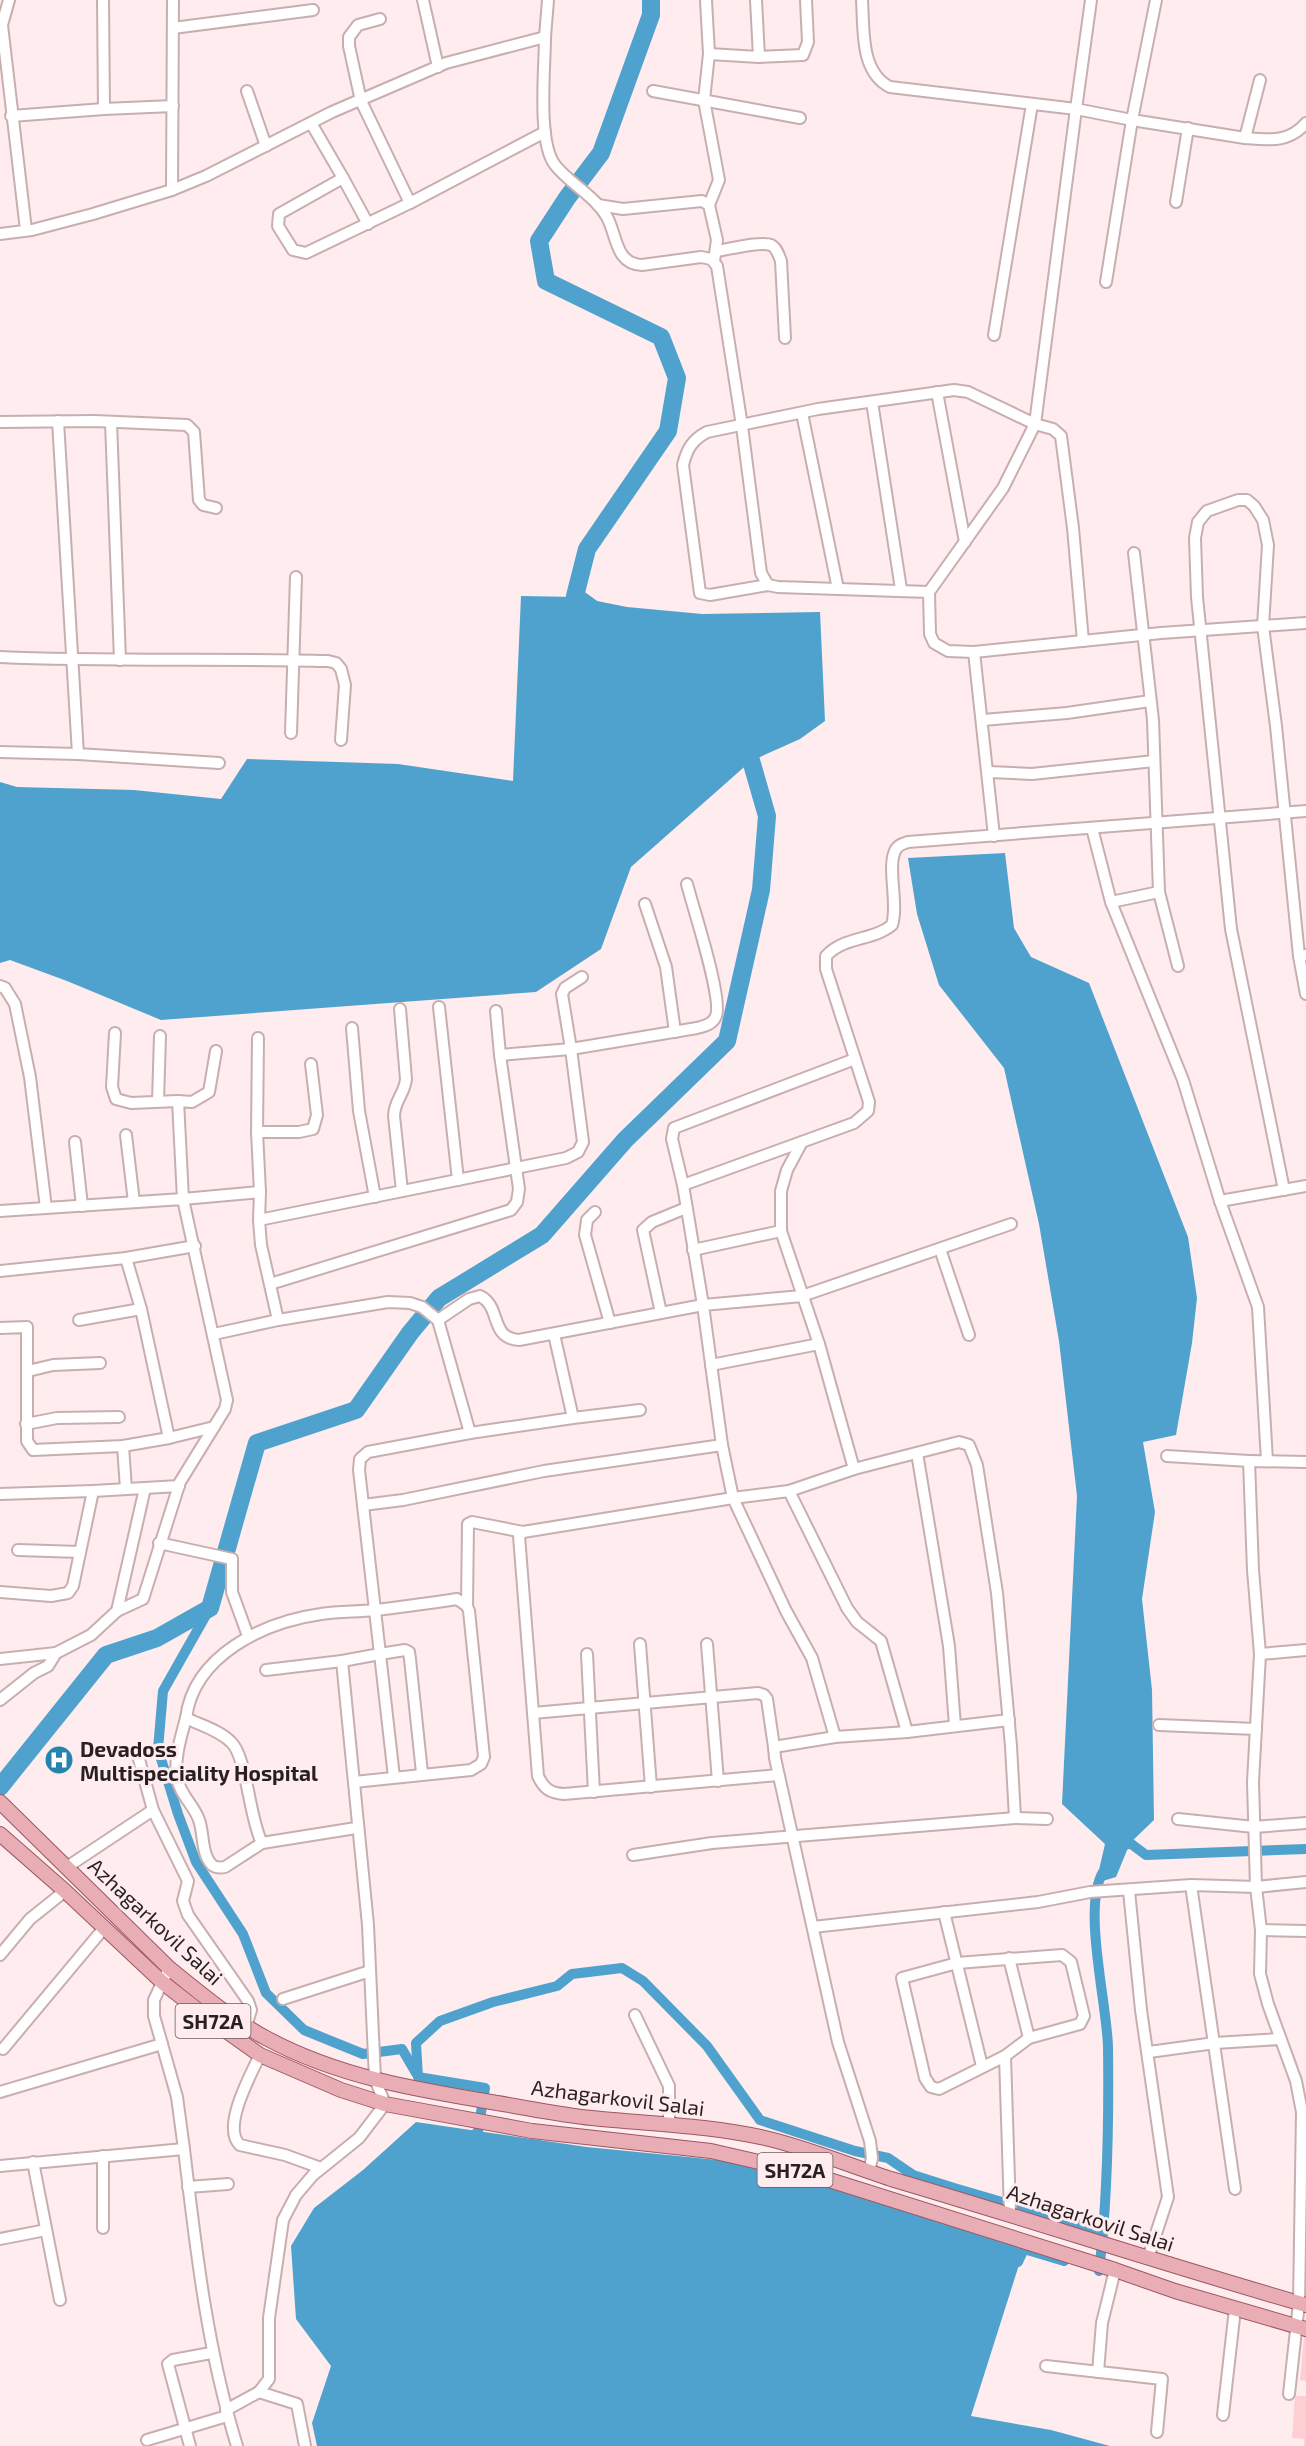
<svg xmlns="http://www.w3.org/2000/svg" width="1306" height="2446" viewBox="0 0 1306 2446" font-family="'Exo 2',sans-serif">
  <rect width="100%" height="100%" fill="#feecee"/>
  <g fill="#fdcfd3">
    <path d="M1304 2337H1306V2381L1300 2380Z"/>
    <path d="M1295 2396H1306V2446H1304V2439L1292 2438Z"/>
  </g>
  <g fill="#4fa2cd">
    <path d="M521 596 577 597 627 607 702 614 820 612 825 721 800 739 751 761 631 867 601 949 536 992 161 1020 67 981 10 960 0 963V782L17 787 134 790 221 799 247 759 398 764 513 781Z"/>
    <path d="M1005 853 1014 928 1031 957 1089 983 1188 1237 1197 1298 1192 1343 1176 1435 1143 1442 1155 1512 1142 1599 1152 1690 1154 1820 1130 1843 1116 1877 1096 1883 1105 1844 1062 1804 1077 1496 1059 1341 1039 1224 1004 1068 939 985 917 914 908 858Z"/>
    <path d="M416 2122 587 2147 718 2160 799 2177 1024 2249 971 2416 1051 2430 1110 2446H317L312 2423 331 2366 296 2319 291 2246 314 2208 363 2170Z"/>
  </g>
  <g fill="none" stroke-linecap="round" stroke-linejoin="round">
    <g stroke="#4fa2cd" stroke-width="10">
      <path d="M210 1608 163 1691 158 1749 178 1814 196 1862 243 1934 266 1993 304 2030 363 2054 402 2049 416 2073"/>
      <path d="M1117 1849 1130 1843 1146 1855 1306 1849"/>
      <path d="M470 2141 478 2131 485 2088 418 2077 416 2043 440 2021 493 2002 557 1986 572 1974 622 1968 643 1981 707 2046 760 2120 855 2151 888 2158 913 2175 954 2188 1104 2232"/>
      <path d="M1018 2262 1024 2249 1064 2261"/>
      <path d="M1099 2271C1108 2197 1109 2122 1108 2047 1107 2003 1082 1907 1103 1872"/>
    </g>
    <g stroke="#4fa2cd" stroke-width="18">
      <path d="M597 612 575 596 587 549 668 431 677 378 661 337 546 281 539 241 567 198 601 153 651 15V0"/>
      <path d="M0 1787 106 1655 157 1638 210 1608 257 1443 356 1410 410 1333 439 1298 542 1235 625 1140 727 1041 761 890 767 816 748 750 739 741"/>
    </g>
    <g stroke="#c9aeb0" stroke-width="14">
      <g id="minor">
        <path d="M9 0 2 25 26 230"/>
        <path d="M103 0 104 109 173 106"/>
        <path d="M423 0 438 67"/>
        <path d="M706 0 709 54 704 100 719 180 709 205"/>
        <path d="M756 0 759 57"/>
        <path d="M862 0C864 30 860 72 890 87L1076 109 1035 424 1003 488 929 592"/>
        <path d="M1091 0 1076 109 1132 120 1106 282"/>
        <path d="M1156 0 1132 120 1245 138 1260 80"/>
        <path d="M380 19 358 25 349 37V46L361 101 410 203 545 132"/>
        <path d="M173 28 313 10"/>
        <path d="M545 37 548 0"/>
        <path d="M709 54 759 57 803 55 808 42 806 0"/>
        <path d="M247 91 266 146"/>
        <path d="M653 91 800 118"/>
        <path d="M11 116 104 109"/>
        <path d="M311 123 343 178 279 214 278 226 293 250 306 253 410 203"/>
        <path d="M1245 138C1269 140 1289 143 1306 123"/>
        <path d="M343 178 368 224"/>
        <path d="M172 190 173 0"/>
        <path d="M1176 202 1188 128"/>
        <path d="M598 205 623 209 702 201 709 205 717 240 714 261"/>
        <path d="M0 234 32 230 93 214 172 190 206 176 332 112 446 63 545 37C545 67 537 142 555 165 570 184 595 196 607 217 617 235 615 264 642 265L701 257 711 259 717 266 742 426 761 573 768 585 778 587 929 592 930 634 934 643 948 651 974 652 1161 633 1306 623"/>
        <path d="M717 251C729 249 761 241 771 245 777 248 779 256 781 261L785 338"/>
        <path d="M994 335 1032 104"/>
        <path d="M937 392 965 542"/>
        <path d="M872 402 901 589"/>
        <path d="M802 413 838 589"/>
        <path d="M58 421 78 754 219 763"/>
        <path d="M0 422 95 421 187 425 194 432 199 500 203 505 216 508"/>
        <path d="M111 422 120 660"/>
        <path d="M1134 553 1153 720 1159 892 1178 966"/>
        <path d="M768 585 710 595 700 593 683 465C687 449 692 440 707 432L818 409 954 390 968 392 1035 424 1053 429 1061 436 1073 528 1083 641"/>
        <path d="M974 652 994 836"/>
        <path d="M0 657C109 662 218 658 328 661L336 663 341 669 345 685 341 740"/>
        <path d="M983 720 1067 713 1150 701"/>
        <path d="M291 733 296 577"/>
        <path d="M0 752 78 754"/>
        <path d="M989 772 1032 774 1154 761"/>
        <path d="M1092 828 1111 902 1183 1080 1220 1201 1258 1307 1267 1461"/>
        <path d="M1111 902 1159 892"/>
        <path d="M645 904 666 967 675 1032"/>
        <path d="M1306 955 1299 956 1306 994"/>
        <path d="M0 986 5 988 15 1004 30 1077 46 1208"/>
        <path d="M439 1007 458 1180"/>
        <path d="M400 1009 406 1079C405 1093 394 1101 394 1116L402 1191"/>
        <path d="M496 1011 500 1055"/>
        <path d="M352 1028 359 1111 375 1197"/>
        <path d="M115 1033 112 1087 116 1099 131 1103 178 1101"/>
        <path d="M258 1038 257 1132 260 1192"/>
        <path d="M216 1051 209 1092 192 1102 178 1101 183 1199 260 1192 259 1220 566 1158 578 1152 583 1142 571 1049 697 1028C705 1026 713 1024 716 1016 723 998 693 908 687 884"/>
        <path d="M158 1101 160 1036"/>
        <path d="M257 1132H299L313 1129 317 1115 311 1064"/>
        <path d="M126 1135 134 1202"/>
        <path d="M75 1142 82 1206"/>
        <path d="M802 1142 787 1170 781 1191V1231L819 1344 854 1469"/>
        <path d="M683 1185 854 1123 868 1111 869 1102 826 969V956C844 936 873 941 892 925 899 904 886 865 896 849 899 844 903 844 908 842L1306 811"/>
        <path d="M1284 1190 1231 929 1197 597 1195 538 1198 522 1207 511 1238 500H1247L1254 506 1263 520 1268 545 1263 626 1276 726 1299 956"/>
        <path d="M1220 1201 1306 1186"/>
        <path d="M0 1211 183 1199 227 1400 225 1409 180 1482 143 1599 117 1611 91 1635 56 1653 48 1666 34 1673 0 1700"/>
        <path d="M595 1212 587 1220 585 1235 610 1323"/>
        <path d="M940 1249 969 1335"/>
        <path d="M693 1250 781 1231"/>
        <path d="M126 1258 141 1309 169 1438 214 1427"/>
        <path d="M0 1271 126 1258 195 1246"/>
        <path d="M270 1284 511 1210 517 1202 519 1189 500 1055 571 1049 562 994 565 988 582 977"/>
        <path d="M661 1313 643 1230 652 1222 686 1208"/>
        <path d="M79 1320 141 1309"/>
        <path d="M278 1320 388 1302 410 1303 422 1307 438 1320 469 1299 480 1296C502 1307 489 1338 519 1340L703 1305 683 1185 672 1139 674 1128 855 1059"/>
        <path d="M0 1328 27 1327V1441L33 1450 123 1446 169 1438"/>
        <path d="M214 1334 278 1320 261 1245 259 1220"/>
        <path d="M711 1365 819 1344"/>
        <path d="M28 1371 53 1365 100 1363"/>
        <path d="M573 1418 640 1410"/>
        <path d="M26 1424 57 1418 119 1417"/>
        <path d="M470 1433 573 1418 554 1334"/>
        <path d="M123 1446 126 1489"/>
        <path d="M917 1453 949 1646 955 1726"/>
        <path d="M1167 1456 1249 1461"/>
        <path d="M789 1491 847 1608 857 1622 881 1641 907 1732"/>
        <path d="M0 1494 93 1491"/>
        <path d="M363 1505 403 1500 544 1471 722 1445"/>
        <path d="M159 1543 232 1559V1592L248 1636"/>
        <path d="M18 1550 80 1552"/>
        <path d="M0 1592 51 1596 68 1593 73 1586 93 1491 179 1486"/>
        <path d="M467 1606 468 1524 472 1522 523 1532"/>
        <path d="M117 1611 145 1488"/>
        <path d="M640 1644 651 1787"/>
        <path d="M707 1644 718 1781"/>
        <path d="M587 1654 594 1792"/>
        <path d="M1260 1654 1306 1650"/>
        <path d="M0 1659 56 1653"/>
        <path d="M266 1670 342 1661"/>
        <path d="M533 1713 758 1693 764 1695 767 1699 774 1747"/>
        <path d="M186 1718C181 1737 174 1758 177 1778 180 1795 194 1805 199 1820 204 1833 201 1854 212 1865 216 1868 220 1868 225 1867L262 1843"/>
        <path d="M1159 1725 1256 1729"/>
        <path d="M835 1737 907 1732 1009 1720"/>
        <path d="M137 1752 153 1810 188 1881 183 1901 188 1915 248 2001 251 2010 246 2026"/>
        <path d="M778 1775 564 1794C550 1793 544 1789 538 1776L519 1536 523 1532 733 1498 789 1491 854 1469 959 1442 969 1445 977 1465 997 1593 1011 1746 1015 1818"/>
        <path d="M394 1777 380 1654 405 1650 409 1652 410 1659 422 1773"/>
        <path d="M354 1782 471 1770 481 1764 484 1757 469 1611 467 1606 457 1599C430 1603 403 1607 375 1610 357 1612 339 1611 321 1614 264 1622 194 1655 186 1718 200 1725 219 1730 231 1742 247 1757 249 1818 262 1843L356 1828"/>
        <path d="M1178 1819 1254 1827 1306 1823"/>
        <path d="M633 1855 712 1843 1015 1818 1047 1819"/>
        <path d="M67 1867 153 1810"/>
        <path d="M1191 1885 1235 2189"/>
        <path d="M1129 1891 1141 2010 1168 2197 1148 2258"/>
        <path d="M944 1912 982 2066"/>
        <path d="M813 1927 1038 1902 1090 1892 1191 1885 1256 1887 1306 1882"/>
        <path d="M1261 1930 1306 1931"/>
        <path d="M0 1955 30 1919 65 1891"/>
        <path d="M1062 1955 1071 1962 1084 2016 1080 2024 1029 2038 1005 2056 939 2089 931 2087 925 2078 902 1978 957 1963Z"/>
        <path d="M1009 1958 1029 2038"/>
        <path d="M283 1999 370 1971"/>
        <path d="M635 2015 669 2086V2124"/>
        <path d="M3 2049 104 1928"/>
        <path d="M1149 2052 1215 2043 1280 2039"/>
        <path d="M260 2055C251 2074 221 2128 240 2145L285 2155 321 2168"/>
        <path d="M1005 2056 1010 2212"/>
        <path d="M0 2092 162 2044"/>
        <path d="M184 2149C196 2250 207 2349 237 2446"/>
        <path d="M33 2162 60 2300"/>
        <path d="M0 2166 184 2149 177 2097 154 2016V2000L169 1968"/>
        <path d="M869 2172 872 2158 870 2141 838 2042 775 1758 774 1747 835 1737 812 1658 786 1611 733 1498 722 1445 703 1305 802 1296 1011 1224"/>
        <path d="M188 2187 228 2184"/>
        <path d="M103 2228V2156"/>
        <path d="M0 2239 46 2230"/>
        <path d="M1046 2366 1162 2379 1157 2432"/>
        <path d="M1098 2372 1102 2323 1115 2270"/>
        <path d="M259 2392 297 2404 305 2446"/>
        <path d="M1289 2394 1299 2303 1302 2112 1296 2081 1268 2004 1260 1974 1261 1930 1256 1887 1253 1782 1260 1654 1253 1570 1249 1461 1306 1462"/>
        <path d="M226 2410 259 2392 269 2379V2318L283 2220 296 2195 313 2175 359 2138 385 2104 375 2079 368 1925 342 1661 380 1654 359 1470 360 1459 368 1452 470 1433 438 1320"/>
        <path d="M1223 2415 1235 2309"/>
        <path d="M147 2440 227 2416"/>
        <path d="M190 2446 168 2364 173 2360 211 2353"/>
      </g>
    </g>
    <g stroke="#9c5862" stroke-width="16">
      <g id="major">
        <path d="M0 1802 169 1968C200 1993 231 2019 266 2038 338 2077 418 2090 497 2103 528 2108 560 2115 592 2118 650 2124 708 2125 765 2138 805 2147 851 2166 891 2179 1030 2220 1167 2265 1306 2305"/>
        <path d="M0 1834 65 1891 162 1982 208 2018 260 2055 341 2090 385 2104 532 2131 711 2151 807 2173 1115 2270 1175 2291 1306 2329"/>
      </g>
    </g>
    <use href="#minor" stroke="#fff" stroke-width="10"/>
    <use href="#major" stroke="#e9adb6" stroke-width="14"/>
  </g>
  <defs>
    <g id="hospital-disc" transform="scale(1.5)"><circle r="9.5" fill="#2484af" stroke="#feecee"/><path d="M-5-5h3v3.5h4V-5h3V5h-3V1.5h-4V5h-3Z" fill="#fff"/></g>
  </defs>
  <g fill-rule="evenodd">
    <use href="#hospital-disc" x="59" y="1760"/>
  </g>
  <g text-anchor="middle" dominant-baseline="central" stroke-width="6" stroke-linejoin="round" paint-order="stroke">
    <g fill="#feecee" stroke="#6a5c5e" stroke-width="1.5">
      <rect x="175.5" y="2004" width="75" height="34" rx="4.5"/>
      <rect x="757.5" y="2153" width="75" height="34" rx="4.5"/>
    </g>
    <g font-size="20" font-weight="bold" fill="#2a1f20">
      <text x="213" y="2021">SH72A</text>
      <text x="795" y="2170">SH72A</text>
    </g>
    <g font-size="21" font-weight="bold" fill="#2a1f20" stroke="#feecee" text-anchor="start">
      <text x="80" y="1748">Devadoss<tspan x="80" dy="24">Multispeciality Hospital</tspan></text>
    </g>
    <g font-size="21" fill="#2a1f20" stroke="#feecee">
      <text transform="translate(156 1921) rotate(43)">Azhagarkovil Salai</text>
      <text transform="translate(618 2097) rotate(7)">Azhagarkovil Salai</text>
      <text transform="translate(1091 2217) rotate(18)">Azhagarkovil Salai</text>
    </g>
  </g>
</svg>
